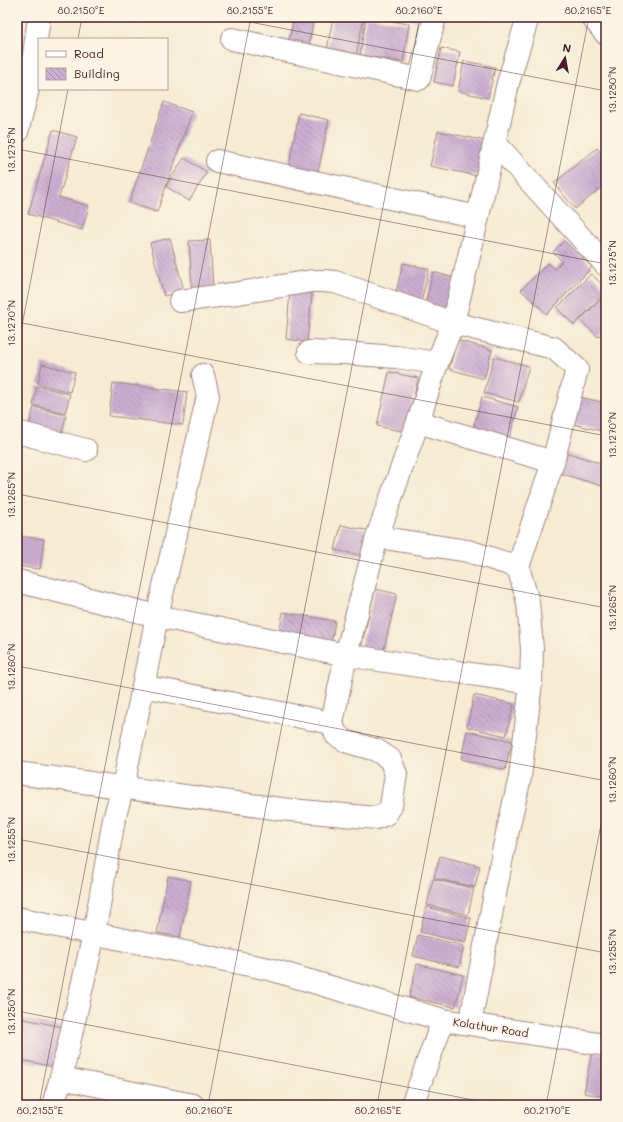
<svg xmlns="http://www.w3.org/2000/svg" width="623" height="1122" viewBox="0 0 623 1122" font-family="Mali,sans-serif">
  <defs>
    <pattern id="building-back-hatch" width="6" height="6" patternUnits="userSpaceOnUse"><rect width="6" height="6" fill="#ccaed2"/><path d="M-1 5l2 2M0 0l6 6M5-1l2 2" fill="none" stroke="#a88dab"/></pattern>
  </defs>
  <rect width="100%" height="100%" fill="#fcf5e5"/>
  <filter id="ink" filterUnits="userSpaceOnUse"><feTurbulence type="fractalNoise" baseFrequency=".025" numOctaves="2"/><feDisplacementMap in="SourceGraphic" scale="8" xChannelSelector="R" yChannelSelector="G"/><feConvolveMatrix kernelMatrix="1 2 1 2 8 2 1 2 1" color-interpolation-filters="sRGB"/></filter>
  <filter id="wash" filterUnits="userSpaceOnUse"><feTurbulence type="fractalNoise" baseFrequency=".012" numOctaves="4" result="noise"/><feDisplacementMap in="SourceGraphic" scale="16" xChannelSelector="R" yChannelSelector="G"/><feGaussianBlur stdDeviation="0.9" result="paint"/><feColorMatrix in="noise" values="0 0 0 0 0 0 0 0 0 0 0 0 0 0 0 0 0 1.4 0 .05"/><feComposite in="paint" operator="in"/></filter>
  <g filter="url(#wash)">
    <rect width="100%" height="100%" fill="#f6ebd3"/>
    <g id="blocks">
      <g fill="url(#building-back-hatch)">
        <path d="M294 17H314L308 49 288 45Z"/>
        <path d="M333 17H364L356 56 327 50Z"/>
        <path d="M366 17 409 24 403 62 360 55Z"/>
        <path d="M402 17H417L416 21Z"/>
        <path d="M441 48 460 52 453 86 434 82Z"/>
        <path d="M464 61 495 67 488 98 458 91Z"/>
        <path d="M164 102 192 112 157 212 129 203Z"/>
        <path d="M299 113 329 120 317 177 288 171Z"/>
        <path d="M53 130 77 137 59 197 89 206 82 230 28 214Z"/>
        <path d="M438 131 486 141 478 176 430 166Z"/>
        <path d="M597 148 606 159V184L575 209 554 183Z"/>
        <path d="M184 158 207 172 189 201 166 186Z"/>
        <path d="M170 238 184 291 164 296 150 243Z"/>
        <path d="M210 240 213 288 192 289 189 241Z"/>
        <path d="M564 241 592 267 547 314 521 290 548 263 555 269 562 261 553 252Z"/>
        <path d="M403 263 429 269 420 307 394 301Z"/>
        <path d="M433 272 458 279 448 316 424 309Z"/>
        <path d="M591 274 606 288V292L574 325 557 308Z"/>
        <path d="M290 292 312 294 307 342 286 339Z"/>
        <path d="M606 294V329L598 337 580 320Z"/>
        <path d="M457 340 492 350 484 379 449 369Z"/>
        <path d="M494 357 529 366 519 402 484 393Z"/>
        <path d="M42 364 75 372 70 392 38 384Z"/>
        <path d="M389 372 418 378 406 432 377 426Z"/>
        <path d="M113 383 187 392 183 425 109 416Z"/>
        <path d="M37 386 70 394 65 413 33 405Z"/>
        <path d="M575 396 606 403V432L569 423Z"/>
        <path d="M482 397 518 407 508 443 472 433Z"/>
        <path d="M34 407 66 415 62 434 29 426Z"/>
        <path d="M559 450 606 465V473L602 486 553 471Z"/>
        <path d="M605 479H606V492L603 491Z"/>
        <path d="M341 525 375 532 369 557 335 550Z"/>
        <path d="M17 536 44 539 40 569 17 566Z"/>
        <path d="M375 589 397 594 382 657 360 652Z"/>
        <path d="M283 612 335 621 331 645 279 636Z"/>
        <path d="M474 695 514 704 506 736 467 727Z"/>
        <path d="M467 731 512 741 505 770 461 759Z"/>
        <path d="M440 856 480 866 475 887 434 878Z"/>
        <path d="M168 876 191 881 180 937 157 933Z"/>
        <path d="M433 879 474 888 468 915 427 905Z"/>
        <path d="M426 907 471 918 465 943 420 932Z"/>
        <path d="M418 935 464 946 459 967 413 956Z"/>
        <path d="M417 964 463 975 455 1007 409 997Z"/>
        <path d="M20 1018 62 1027 54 1067 17 1059V1032Z"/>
        <path d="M592 1052 606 1054V1097L584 1093Z"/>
      </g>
    </g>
  </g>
  <g filter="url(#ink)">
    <use href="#blocks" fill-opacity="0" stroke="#a0857f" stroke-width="1"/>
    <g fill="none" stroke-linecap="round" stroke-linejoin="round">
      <g stroke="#a0857f" stroke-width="24">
        <g id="minor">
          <path d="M232 39 419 79 435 17"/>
          <path d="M17 132 31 77 39 17"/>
          <path d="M495 143 606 265"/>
          <path d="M217 161 478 217"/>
          <path d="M180 301 232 294 312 281H323L335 282 453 323 554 348 577 369 553 462 418 422"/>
          <path d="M309 352 344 353 396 357 437 363"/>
          <path d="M17 432 86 450"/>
          <path d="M377 537 418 422 437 363 453 323 467 265 508 83 528 17"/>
          <path d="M518 567 553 462"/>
          <path d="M17 581 157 616 208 396 203 375"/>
          <path d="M143 686 332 723"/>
          <path d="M17 773 281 809 376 818 386 814 391 806 396 774 390 759 376 750 348 742 336 735 332 723 346 655 531 683"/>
          <path d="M17 918 269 969 443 1020"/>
          <path d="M61 1078 193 1105"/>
          <path d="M53 1105 61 1078 94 934 114 819 123 787 157 616 346 655 377 537 468 551 518 567 528 602 532 649 531 683 520 777 504 847 470 1024"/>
        </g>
      </g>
      <g stroke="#a0857f" stroke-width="24">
        <g id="major">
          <path d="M592 17 606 34"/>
          <path d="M412 1105 443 1020 606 1045"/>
        </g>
      </g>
      <use href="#minor" stroke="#fff" stroke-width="22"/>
      <use href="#major" stroke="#fff" stroke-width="22"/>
    </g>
  </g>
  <path fill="none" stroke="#4a1f2b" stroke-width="1" stroke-opacity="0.45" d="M224 17 606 91M78 39 82 17M17 149 606 264M17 322 606 436M17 351 68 89M17 494 606 608M17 666 606 781M17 839 606 953M17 1011 499 1105M39 1105 251 17M208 1105 420 17M377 1105 589 17M546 1105 606 799"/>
  <g text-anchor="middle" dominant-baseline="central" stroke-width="3.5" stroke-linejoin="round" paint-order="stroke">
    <g font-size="11" fill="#4a1f2b" stroke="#fcf5e5">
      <text transform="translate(491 1027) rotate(9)">Kolathur Road</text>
    </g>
  </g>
  <rect width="623" height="1122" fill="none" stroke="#fcf5e5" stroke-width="44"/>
  <rect x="38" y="38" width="130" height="52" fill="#fcf5e5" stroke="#b59f9b"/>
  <rect x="46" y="51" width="20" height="6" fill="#ffffff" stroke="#b59f9b"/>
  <text x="74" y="58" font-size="12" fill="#4a1f2b">Road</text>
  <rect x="46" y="68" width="20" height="12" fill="url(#building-back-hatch)" stroke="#b59f9b"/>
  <text x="74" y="78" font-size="12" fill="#4a1f2b">Building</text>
  <g transform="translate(565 58) rotate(11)" stroke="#fcf5e5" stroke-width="3" paint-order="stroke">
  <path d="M0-3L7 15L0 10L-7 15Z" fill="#4a1f2b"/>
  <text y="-6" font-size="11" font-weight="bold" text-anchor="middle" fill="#4a1f2b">N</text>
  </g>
  <rect x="22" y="22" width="579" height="1078" fill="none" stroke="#4a1f2b" stroke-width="1.5"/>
  <g font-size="10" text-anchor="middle" fill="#4a1f2b">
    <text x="81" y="14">80.2150°E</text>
    <text x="250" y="14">80.2155°E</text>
    <text x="419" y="14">80.2160°E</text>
    <text x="588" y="14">80.2165°E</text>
    <text transform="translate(612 90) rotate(-90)" y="4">13.1280°N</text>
    <text transform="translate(11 150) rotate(-90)" y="4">13.1275°N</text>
    <text transform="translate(612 263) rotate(-90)" y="4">13.1275°N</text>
    <text transform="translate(11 323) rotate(-90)" y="4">13.1270°N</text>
    <text transform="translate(612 435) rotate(-90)" y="4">13.1270°N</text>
    <text transform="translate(11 495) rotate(-90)" y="4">13.1265°N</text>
    <text transform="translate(612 608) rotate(-90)" y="4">13.1265°N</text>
    <text transform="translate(11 667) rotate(-90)" y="4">13.1260°N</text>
    <text transform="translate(612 780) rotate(-90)" y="4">13.1260°N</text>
    <text transform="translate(11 840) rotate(-90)" y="4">13.1255°N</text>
    <text transform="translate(612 952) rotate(-90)" y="4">13.1255°N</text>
    <text transform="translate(11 1012) rotate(-90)" y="4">13.1250°N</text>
    <text x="40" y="1114">80.2155°E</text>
    <text x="209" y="1114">80.2160°E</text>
    <text x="378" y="1114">80.2165°E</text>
    <text x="547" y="1114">80.2170°E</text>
  </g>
</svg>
